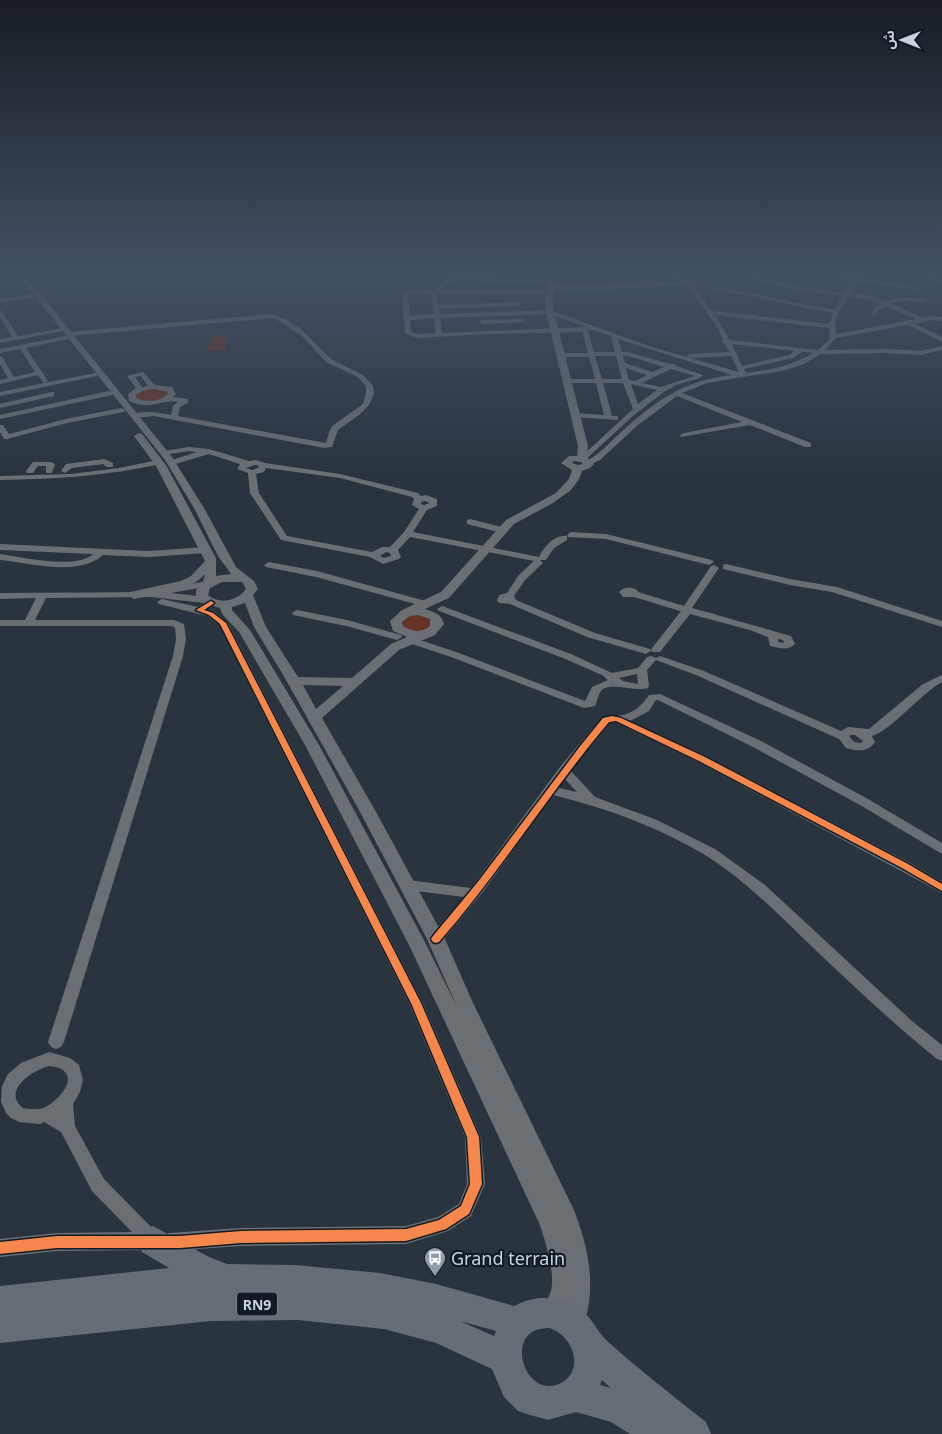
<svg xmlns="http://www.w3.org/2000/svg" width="942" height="1434" viewBox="0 0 942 1434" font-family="'Noto Sans','Noto Sans Arabic',sans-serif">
  <rect width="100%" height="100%" fill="#29343e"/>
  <g fill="#663326">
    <path d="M147 389H164L170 392C160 403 148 403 135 398V394Z"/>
    <path d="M419 614 430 619 432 624C424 633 412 633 403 626V620L410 616Z"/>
  </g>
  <path fill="#742c16" d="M216 334 226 337 228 340 225 344 227 350 208 351 207 349Z"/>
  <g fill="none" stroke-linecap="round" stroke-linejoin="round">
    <g fill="#6a6f73" fill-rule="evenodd">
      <path d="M532 272H553L555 274 552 276Z"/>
      <path d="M659 272H668L691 282 834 310 842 296 801 291 726 272H738L801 287 845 293 851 280 800 272H819L852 277 854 272H860L858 278 921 287 922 288 919 290 857 281 851 294 872 296 884 301 902 297 927 299V301L925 302 902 301 891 303 923 318 931 316 942 317V321L931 320 915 324 942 337V342L908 325 836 338 825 350 886 349 921 351 942 346V350L921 355 886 353 821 354 804 364 786 370 707 383 682 393 811 443V447H805L750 425 681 437 680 435 684 433 742 422 677 396 638 425 600 460 589 465H586V461C599 455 608 444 619 434 655 401 682 381 732 375L618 339 622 352H628L670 364H675L676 366 703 375 700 378 676 385 664 392 634 415 584 461 580 459 581 457 633 409 623 383H603L612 416H618V420L574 417 570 415 574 413 604 415 596 383H566L562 381 566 379H595L589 357H560L557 355 560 353H588L582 332 486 334 416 338 405 333 402 295 406 291 432 290 448 279 458 276 551 281 553 284 458 280 452 281 439 290H550L553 292 550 294H437L439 305 518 302 521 304 518 306 439 309 440 314 550 310 649 346 686 357 689 354 729 352 725 344 722 342 723 340 717 327 687 285 585 290 550 289 547 287 550 285 585 286 682 282ZM693 285H696L833 313 829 324 712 311ZM410 294H431L434 314 410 316 408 295ZM848 297 871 300 882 304 874 308 871 316H875L878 310 887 307 916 319 836 334 835 320ZM549 314 587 327 442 333 440 318ZM715 315 829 328 830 339 818 350 730 340ZM434 318 436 333 417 334 411 332 410 320ZM593 330 611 336 615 352H594L588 331ZM732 344 795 351 789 355 742 366ZM802 352 813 353C792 366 770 370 746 373L744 369 793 358ZM595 356H616L622 379H602ZM623 356H628L664 367 652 372 625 363ZM731 356 739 372 690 358ZM626 368 647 375 635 381 629 380ZM671 369 695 376 661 387 642 383ZM631 384 657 390 638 404Z"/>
      <path d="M909 272H920L942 279V283Z"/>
      <path d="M33 294 35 295V297L0 303V299Z"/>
      <path d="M0 310 2 311 18 336 65 328 68 330 0 343V339L12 337 0 317Z"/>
      <path d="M273 314 287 320 300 328 331 359 363 375 373 386 374 393 369 405 359 415 338 430 332 447 324 448 154 416 134 418 130 416C141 409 159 413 171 415L173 406 178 402C160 399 151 411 129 401L128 394 136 388 127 376 143 372 155 385 172 387 176 394 173 397 188 399V403L180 407 178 416 326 443 329 432 332 426 363 404 366 393V386L358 377 326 362 302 336 276 319 273 318 68 336 65 334 68 332ZM141 376 148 386 142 387 135 377ZM153 389 167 391 168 394C159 402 147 403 136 398V395L142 391Z"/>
      <path d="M522 319 524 320V322L482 324 479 322 482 320Z"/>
      <path d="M66 336 69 338 68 339 26 348 48 381 44 383 95 373 97 374V376L0 396V392L44 383 37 375 0 384V380L8 378 0 364V356L3 358 14 377 35 372 20 349 0 353V349Z"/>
      <path d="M109 391 113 393 112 395 0 419V415Z"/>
      <path d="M51 392H54V396L0 408V404Z"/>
      <path d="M121 408 125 410 124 412 67 423 7 439H4L0 432V425H3L9 434 66 419Z"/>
      <path d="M189 447 209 449 249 461 256 460 265 463 340 474 418 493 421 496 426 495 437 499V506L427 510 413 532 539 557C544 547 555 534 567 536V540L554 548 546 560H540L543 563 525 580 514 596 516 600 595 633 650 649 651 651 646 654 587 637 510 604 499 603 497 601 499 595 507 593 518 576 534 561 410 537 398 550 401 557 399 559 383 564 370 557 281 540 250 493 248 473 237 469 240 464 209 454 172 465H169V461L197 452 189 451 164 455 160 453 164 451ZM255 465 259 466 258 468 252 470 246 468ZM266 468 340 478 412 497 414 499 412 505 419 509 404 532 390 547H382L372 552 287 536 259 493 256 474 264 472ZM425 501 430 503 424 505 421 504V502ZM386 552 390 553 391 556 384 558 380 556Z"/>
      <path d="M104 459 113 463V467H107L103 464 72 468 65 473 61 471 66 464Z"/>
      <path d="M158 460 162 462 161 464C107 476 55 479 0 480V476L71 474 119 468Z"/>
      <path d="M33 462H51L55 464 52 473H46V466H38L33 473H27L26 471Z"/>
      <path d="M470 519 505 528 506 530 502 533 467 524V520Z"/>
      <path d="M571 532 606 534 712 560 714 562 709 565 606 539 568 537 567 535Z"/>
      <path d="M0 544 149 551 206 547 211 550 206 553 149 557 103 555C79 577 29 563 0 560V554C22 557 76 570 93 554L0 550Z"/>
      <path d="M269 562 317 571 429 602 431 604 426 607 316 577 266 567 264 565Z"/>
      <path d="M726 564 790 579 837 587 942 621V627L832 592 790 585 723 569V565Z"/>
      <path d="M714 565 719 568 692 608 791 636 795 644C788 651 779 648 770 646L768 637 750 630 690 614 660 652H652L651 650 652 648 681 611 687 610 680 611 634 597H623L619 592C624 586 630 587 636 589L638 592 684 606 711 566ZM778 639 783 640 784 643 778 642Z"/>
      <path d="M207 581 210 582V586L171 593 206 597 216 603 207 609 215 612 228 623 423 1003 481 1137 485 1184 471 1216 448 1231 406 1244 241 1246 169 1251 163 1248 161 1244 159 1247 153 1250 57 1251 0 1257V1239L57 1233 132 1232 92 1191 61 1132 44 1122 40 1124 19 1122 11 1118 6 1113 1 1102 2 1086 8 1074 21 1063 49 1052 70 1058 79 1065 83 1080 80 1092 73 1104 75 1126 104 1179 159 1235 161 1239 163 1236 169 1233 241 1228 406 1226 438 1217 459 1204 467 1184 465 1137 409 1003 219 625 207 616 159 604 157 602 162 599 198 607 204 603 151 597 46 598 35 620H174L184 624 186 639 183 656 64 1042 61 1047 56 1049 51 1047 48 1042 173 656 176 639 175 628 172 626H0V620H25L36 598 0 599V593L163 592 164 589ZM49 1066C53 1067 58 1067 61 1069 80 1079 55 1104 43 1108 37 1110 29 1109 23 1108 1 1091 33 1070 49 1066Z"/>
      <path d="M442 606 571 654 612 673 638 668 647 657 651 656 656 658 660 656 704 671 841 731 848 727 869 729 923 684 942 675V682C920 694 892 730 872 736L875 742C867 753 858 751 846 748L839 739 696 675 656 660 647 670 649 686 648 688C635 692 608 681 601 691 598 695 597 702 595 706L584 708 451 657 406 642 405 640 406 638H414L459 653 585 701 592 687 608 680 602 675 563 658 439 611 437 609ZM637 674 638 684 623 681 619 678ZM851 735H855L863 741 861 743 854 742 849 736Z"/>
      <path d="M297 610 347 620 401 635 402 637 397 640 346 626 293 615 292 613Z"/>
      <path d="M660 694 761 741 868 799 942 843V854L860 805 753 747 658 700H656L649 711 630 721 706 756 910 863 942 882V893L698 762 615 722 610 723 571 771 595 797 657 820 715 849 765 885 912 1021 942 1045V1061L937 1059C890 1021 847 980 804 939 773 909 742 878 705 855 659 827 606 808 553 795L485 889 441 943 436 945 431 943 429 939 431 935 464 897 408 890 403 889 401 885 403 881 408 880 471 888 560 767 602 717C609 715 616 717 623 715 635 712 642 705 649 695ZM565 779 577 792 559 788Z"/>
    </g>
    <path fill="#6a6f73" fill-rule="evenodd" d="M16 272H23L172 457 204 508 236 567 254 581 258 589 253 595 266 627 298 677 352 678 391 644 407 637 393 631 390 621 402 610 441 592 506 520 556 493 569 479 572 470 561 463 569 456H577L578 446 546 312 545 300 549 272H555L553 300 554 312 588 446 587 457 594 464 590 468 582 471 579 479 571 490 553 503 514 524 449 598 425 609C435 613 441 613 444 624L435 635 399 650 322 718 375 810 445 939 473 1003 574 1210C589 1249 598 1291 581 1331L573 1335 565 1331 561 1323 564 1313 557 1320 549 1323 541 1320 538 1312C540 1305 545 1302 549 1296 558 1280 545 1239 539 1223L409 945 305 745 239 632 222 614 220 608 203 603 196 596V590L203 582 205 574C189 593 157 594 134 599L128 595 130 592 181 581 191 576 205 561 156 466 134 436 139 433 142 434 166 465 216 558V576L231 574 218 556 194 508 165 460ZM574 461 581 462 583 464 578 465 572 463ZM222 582H242L246 589C237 601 220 605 208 595L210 588ZM245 603 254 627 282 673 359 810 427 939 458 1009 424 940 319 745 250 630 232 610V607ZM418 615 430 619V626C421 633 412 632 403 626L402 622 410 616ZM303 685 343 686 316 709Z"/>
    <path fill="#666e75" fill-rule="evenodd" d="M153 1226 209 1257 227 1264 295 1265 380 1273 436 1284 514 1306C536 1294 558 1296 579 1308 591 1316 596 1330 606 1340 638 1369 672 1395 706 1422L711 1434H630L611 1422 576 1412 548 1420 530 1415 518 1411 504 1397 492 1369 436 1343 384 1329 298 1320 211 1321 0 1343V1286L169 1268 142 1252 138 1241 142 1230ZM460 1321 496 1331 494 1336ZM549 1328C567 1333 581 1356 571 1374 567 1380 562 1383 556 1385 526 1394 509 1343 534 1331 538 1329 545 1328 549 1328ZM602 1380 611 1388 600 1385Z"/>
    <g stroke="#121b24" stroke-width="3">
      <g id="cycleway">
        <path d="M211 601 214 603 213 604 204 610 213 613 226 623 421 1003 479 1137 482 1184 469 1214 446 1229 406 1241 241 1243 180 1248H57L0 1254V1242L57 1236H180L241 1231 406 1229 439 1220 461 1206 470 1184 467 1137 411 1003 220 624 209 615 196 610Z"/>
        <path d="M612 716 621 718 705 757 908 864 942 884V891L902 868 699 761 616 721 609 722C549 793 500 872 439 942L436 943 433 942 431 939 433 936 477 883 581 745 603 718Z"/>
      </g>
    </g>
    <use href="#cycleway" fill="#f5874c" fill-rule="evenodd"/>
  </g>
  <linearGradient id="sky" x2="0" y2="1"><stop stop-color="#171d22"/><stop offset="0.58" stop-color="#435063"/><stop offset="1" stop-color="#435063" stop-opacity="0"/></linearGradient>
  <rect width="942" height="473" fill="url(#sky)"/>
  <defs>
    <g id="bus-pin" transform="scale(1.125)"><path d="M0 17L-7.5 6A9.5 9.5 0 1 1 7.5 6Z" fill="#909ca7" stroke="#121b24"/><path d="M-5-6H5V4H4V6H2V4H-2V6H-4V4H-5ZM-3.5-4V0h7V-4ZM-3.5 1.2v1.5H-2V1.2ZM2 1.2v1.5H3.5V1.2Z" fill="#fff"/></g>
  </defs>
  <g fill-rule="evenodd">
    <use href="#bus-pin" x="435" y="1258"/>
  </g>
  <g text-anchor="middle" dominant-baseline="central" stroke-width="4.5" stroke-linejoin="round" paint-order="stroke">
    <rect fill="#121b24" stroke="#919ca8" stroke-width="1" x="237" y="1292.5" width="40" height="23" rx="4"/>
    <g font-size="14" font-weight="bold" fill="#c8d4e0">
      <text x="257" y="1304">RN9</text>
    </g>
    <g font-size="18" fill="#c8d4e0" stroke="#121b24" text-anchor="start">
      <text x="451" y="1258">Grand terrain</text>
    </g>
  </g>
  <g transform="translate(902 40) rotate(270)" stroke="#121b24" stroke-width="4" paint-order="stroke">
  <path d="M0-4L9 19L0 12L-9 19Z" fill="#c8d4e0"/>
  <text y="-8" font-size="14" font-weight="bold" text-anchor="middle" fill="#c8d4e0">ش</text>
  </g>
</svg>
